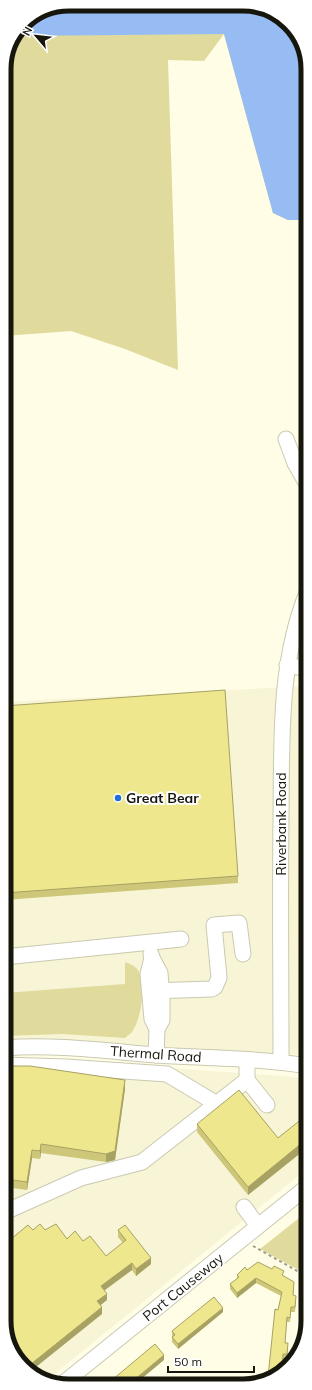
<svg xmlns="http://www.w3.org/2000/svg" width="312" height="1390" viewBox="0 0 312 1390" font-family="Mulish,sans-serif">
  <rect width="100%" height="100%" fill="#fffde5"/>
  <g fill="#f7f5d5">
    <path d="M308 686V1055L4 1051V702Z"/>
    <path d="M19 1057 308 1078V1168L47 1380 23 1367 5 1330 4 1059Z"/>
  </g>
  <g fill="#e0db9d">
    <path d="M69 4 260 6 292 26 307 60V114H306L307 220H288L273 213 224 34 204 61 168 60 178 370 125 349 71 331 4 336V65L23 23Z"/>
    <path d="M125 962C130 964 134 965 138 970 147 984 141 1019 132 1032 130 1034 127 1036 125 1038L62 1034 4 1036V993L125 984Z"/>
    <path d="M308 1211V1275L260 1249Z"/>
  </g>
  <path fill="#96bcf3" d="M69 4 260 6 292 26 307 60V114H306L307 220H288L273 213 224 34 17 36 23 23Z"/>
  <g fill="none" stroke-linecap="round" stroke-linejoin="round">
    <g stroke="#cac9b2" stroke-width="17">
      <g id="minor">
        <path d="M286 439 295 463 308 486"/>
        <path d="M295 463 308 453"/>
        <path d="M287 665 308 669"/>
        <path d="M151 954 152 958 148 974 152 1019 157 1029"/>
        <path d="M4 957 181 939"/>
        <path d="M152 958 160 973 162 998V1020L157 1029 156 1055"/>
        <path d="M150 991 212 989 215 987 219 978 214 925 239 923 243 954"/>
        <path d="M4 1048C55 1044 106 1051 156 1055 207 1058 258 1058 308 1066"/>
        <path d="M281 1062C281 981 280 900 281 820 282 742 278 663 308 590"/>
        <path d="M4 1065 66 1067 167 1074 217 1104"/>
        <path d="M247 1080 267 1105"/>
        <path d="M244 1207 258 1226"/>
        <path d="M5 1212 81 1178 142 1162 247 1080V1060"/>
        <path d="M61 1385 308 1186"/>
      </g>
    </g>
    <path stroke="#9f9e8c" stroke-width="2" stroke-dasharray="3 3" stroke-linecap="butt" d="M253 1246 308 1277"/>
    <use href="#minor" stroke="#fff" stroke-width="15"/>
  </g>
  <g fill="#cec77a">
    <path d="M4 706 238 876V883L4 900Z"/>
    <path d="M4 1066 125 1089 115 1160 106 1162 41 1153 40 1159 32 1158 27 1190 5 1187Z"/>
    <path d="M308 1114V1147L248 1195 197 1132V1124L278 1138Z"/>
    <path d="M33 1230H45L67 1239 83 1241 106 1256 123 1243 118 1237V1230L151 1264 136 1276 132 1270 104 1290 107 1300 100 1305 102 1314Z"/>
    <path d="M247 1270 284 1276 294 1287 293 1295 296 1301 295 1312H291L290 1322H287L285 1343 288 1348 287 1359H283L282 1369 268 1377 278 1310 281 1296 256 1283 237 1298 230 1289V1284L237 1279V1275Z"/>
    <path d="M223 1312 178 1349 172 1342V1337H173L172 1336V1331Z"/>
  </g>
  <g fill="#a7a263">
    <path d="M125 1080V1089L115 1160 106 1162V1154Z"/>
    <path d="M308 1138V1147L248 1195V1187Z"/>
    <path d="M41 1144V1153L40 1159V1151Z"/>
    <path d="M32 1150V1158L27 1190V1182Z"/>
    <path d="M151 1258V1264L136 1276V1269Z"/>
    <path d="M132 1263V1270L101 1293V1286Z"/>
    <path d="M256 1278V1283L237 1298V1293Z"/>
    <path d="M107 1294V1300L97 1308V1301Z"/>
    <path d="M102 1307V1314L31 1371 26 1368Z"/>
    <path d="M223 1308V1312L178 1349V1344Z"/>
    <path d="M164 1355V1360L134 1385H128Z"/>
  </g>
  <g fill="#efe78e" stroke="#a7a263">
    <path d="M225 690 238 876 4 893V706Z"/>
    <path d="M4 1066H30L125 1080 115 1151 106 1154 41 1144 40 1151 32 1150 27 1182 5 1179Z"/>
    <path d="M239 1090 278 1138 308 1114V1138L248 1187 197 1124Z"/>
    <path d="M40 1224 45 1230 56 1224 67 1239 75 1231 83 1241 90 1236 106 1256 126 1240 118 1230 125 1225 151 1258 136 1269 132 1263 101 1286 107 1294 97 1301 102 1307 26 1368 23 1367 5 1330V1244L28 1225 33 1230Z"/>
    <path d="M258 1262 272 1269 274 1266 284 1271 282 1275 294 1282 293 1295 296 1296 295 1307H291L290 1318 287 1317 285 1343H288L287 1354H283L282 1369 268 1377 275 1309 278 1310 282 1292 256 1278 237 1293 230 1284 239 1277 237 1275 245 1267 247 1270Z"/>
    <path d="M214 1297 223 1308 178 1344 172 1337 175 1335 172 1331Z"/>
    <path d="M155 1344 164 1355 128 1385H106Z"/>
    <path d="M229 1379 234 1385H222Z"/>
  </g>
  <circle fill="#1f6ed9" stroke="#fff" stroke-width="1.5" cx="118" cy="798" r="4"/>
  <g text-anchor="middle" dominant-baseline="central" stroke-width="4" stroke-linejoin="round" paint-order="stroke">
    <g font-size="14" font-weight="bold" fill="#16160d" stroke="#fff" text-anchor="start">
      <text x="126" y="798">Great Bear</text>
    </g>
    <g font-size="14" fill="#16160d" stroke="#fff">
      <text transform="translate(281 824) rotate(-90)">Riverbank Road</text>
      <text transform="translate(156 1054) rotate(4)">Thermal Road</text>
      <text transform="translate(183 1287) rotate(-39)">Port Causeway</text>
    </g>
  </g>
  <path d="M0 0H312V1390H0ZM69 11H243A58 58 0 0 1 301 69V1321A58 58 0 0 1 243 1379H69A58 58 0 0 1 11 1321V69A58 58 0 0 1 69 11Z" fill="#fff" fill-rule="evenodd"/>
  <path fill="none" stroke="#16160d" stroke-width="5" d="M69 11H243A58 58 0 0 1 301 69V1321A58 58 0 0 1 243 1379H69A58 58 0 0 1 11 1321V69A58 58 0 0 1 69 11Z"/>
  <g transform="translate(36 36) rotate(298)" stroke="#ffffff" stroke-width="3" paint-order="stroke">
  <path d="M0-3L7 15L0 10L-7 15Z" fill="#16160d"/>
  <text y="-6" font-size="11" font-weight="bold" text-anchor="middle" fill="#16160d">N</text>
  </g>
  <path d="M168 1366v6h86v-6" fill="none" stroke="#16160d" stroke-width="2"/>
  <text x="174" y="1366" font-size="12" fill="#16160d" stroke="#ffffff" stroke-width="3" paint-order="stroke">50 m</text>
</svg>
